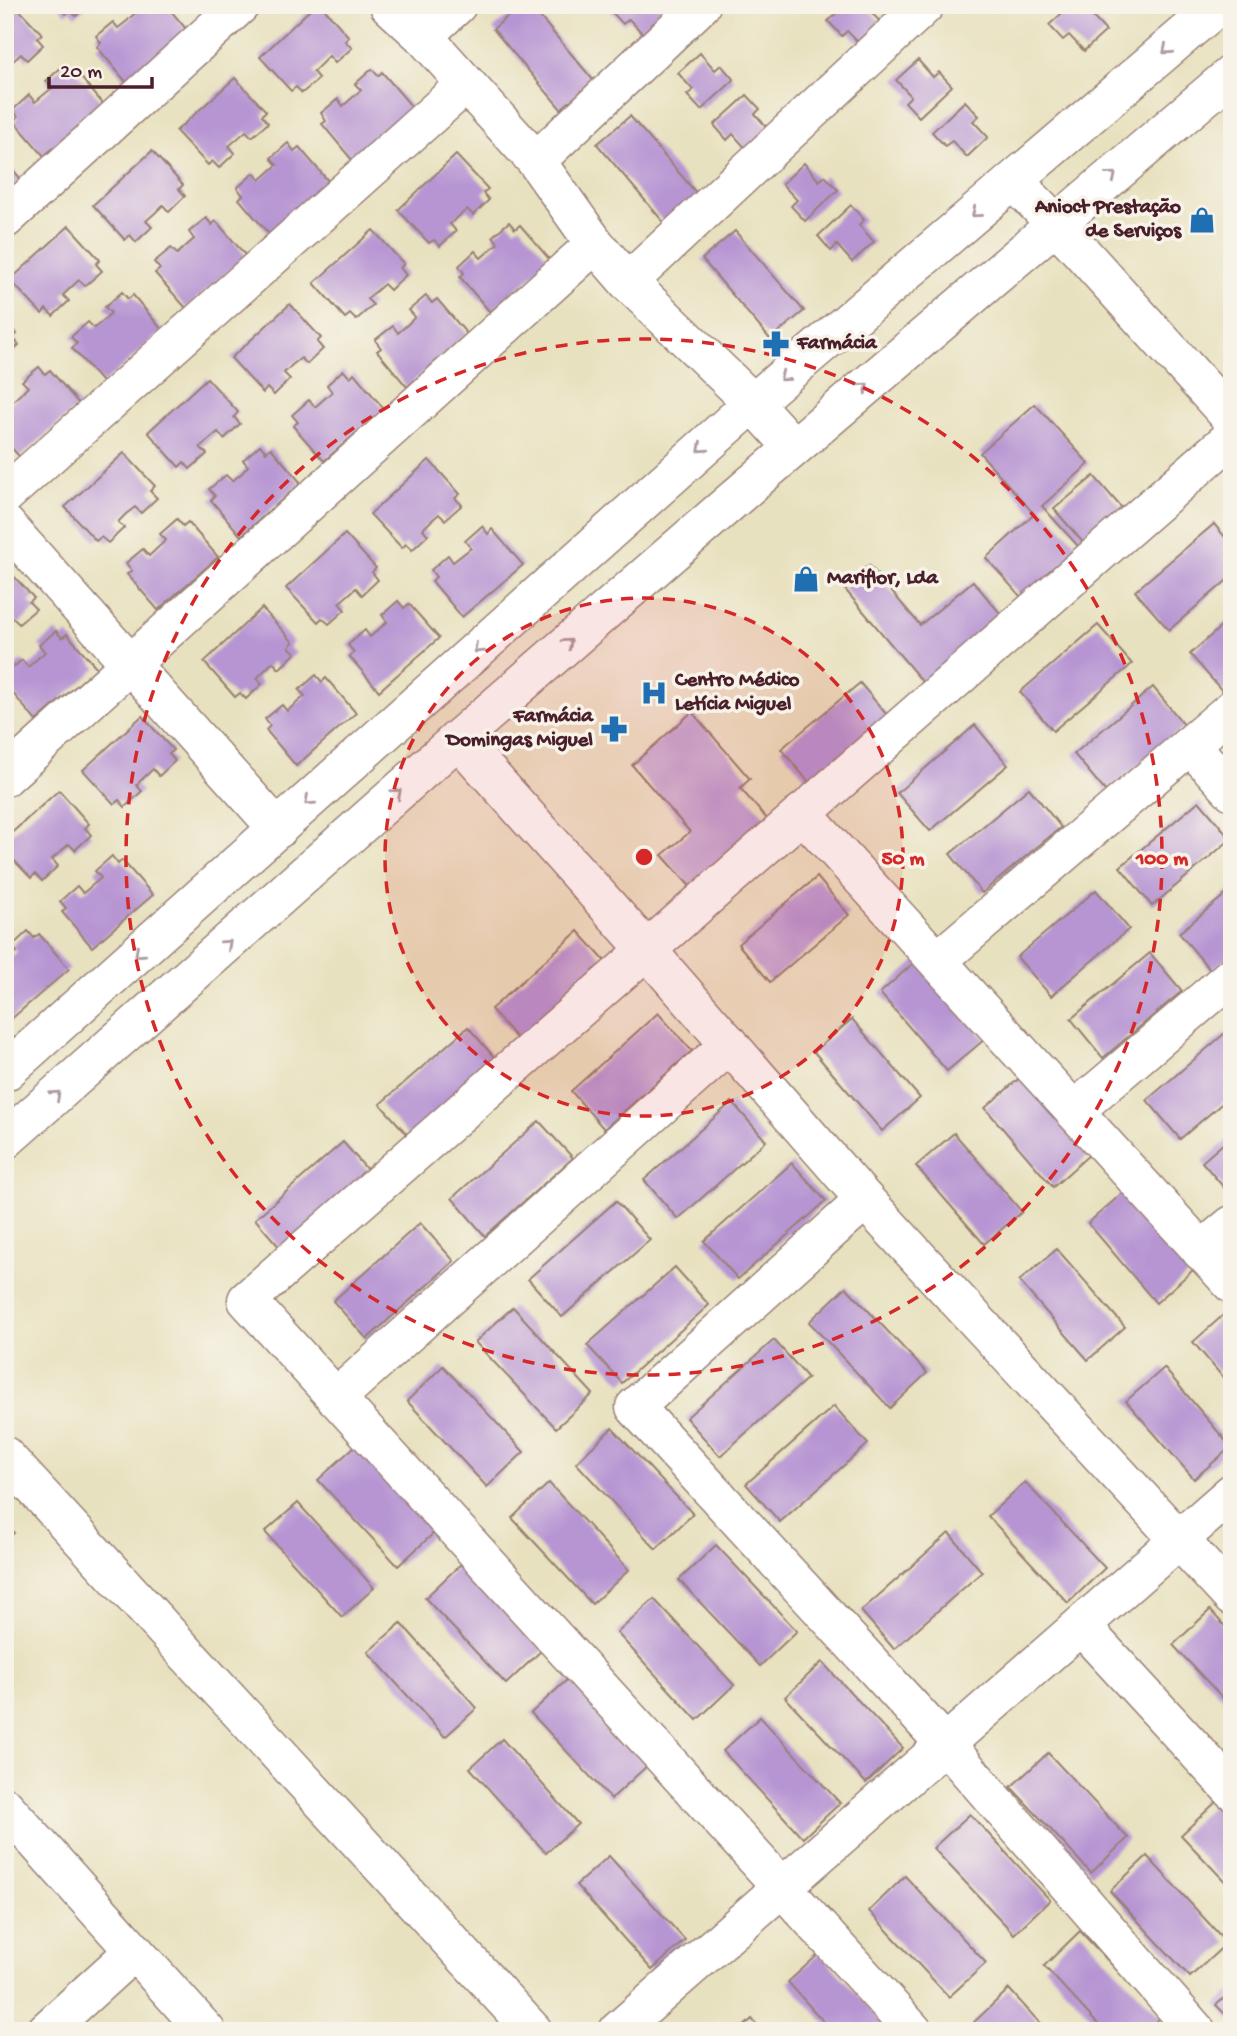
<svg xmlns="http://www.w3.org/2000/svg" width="1237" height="2036" viewBox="0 0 1237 2036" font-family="'Gochi Hand',sans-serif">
  <rect width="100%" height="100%" fill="#f7f3e8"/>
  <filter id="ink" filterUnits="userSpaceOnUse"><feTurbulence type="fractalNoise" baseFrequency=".0143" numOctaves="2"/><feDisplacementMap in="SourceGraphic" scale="14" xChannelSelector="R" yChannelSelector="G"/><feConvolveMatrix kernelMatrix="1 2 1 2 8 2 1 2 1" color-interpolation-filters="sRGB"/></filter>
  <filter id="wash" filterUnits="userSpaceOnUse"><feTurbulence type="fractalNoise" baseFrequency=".00686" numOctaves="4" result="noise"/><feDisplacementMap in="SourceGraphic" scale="28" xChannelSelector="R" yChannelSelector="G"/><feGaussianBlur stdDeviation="1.57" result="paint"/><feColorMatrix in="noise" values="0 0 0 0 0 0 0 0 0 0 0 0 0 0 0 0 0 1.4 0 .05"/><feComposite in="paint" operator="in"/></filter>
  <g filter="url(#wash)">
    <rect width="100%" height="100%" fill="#e8e1bf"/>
    <g id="blocks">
      <g fill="#b795d3">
        <path d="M5 5H15L42 34 37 38 43 45 27 60 21 54 5 68Z"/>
        <path d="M58 5H88L76 16 70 10 66 14Z"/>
        <path d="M129 5H166L187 30 127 83 97 47 101 43 96 36 113 22 118 28 127 21 135 13Z"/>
        <path d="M315 5H321L349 37 345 41 352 48 335 63 329 56 313 72 319 79 302 93 296 87 291 91 260 57Z"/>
        <path d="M521 5H530L594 81 561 109 493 29Z"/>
        <path d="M613 5H657L666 15 644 35 629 19 623 24 609 9Z"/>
        <path d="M845 5H874L869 10 885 27 863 47 847 31 842 36 828 21Z"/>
        <path d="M1071 5H1092L1096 9 1090 14 1106 31 1084 51 1069 35 1063 40 1049 25Z"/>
        <path d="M700 53 715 70 721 65 734 80 701 110 687 95 693 90 678 73Z"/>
        <path d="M918 60 933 77 939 72 952 86 919 117 905 102 911 96 896 80Z"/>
        <path d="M63 66 70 74 74 69 104 105 44 156 14 121 18 117 13 110 29 95 35 102 52 88 46 81Z"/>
        <path d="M372 69 378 76 382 72 412 107 352 160 322 124 326 121 321 113 338 99 343 106 361 90 355 84Z"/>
        <path d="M235 78 266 111 262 115 268 123 252 137 246 131 229 146 235 153 219 168 212 161 208 165 176 131Z"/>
        <path d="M747 95 760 109 755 114 770 131 748 151 733 134 727 140 714 125Z"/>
        <path d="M965 101 979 116 973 121 988 137 967 157 952 141 945 146 932 132Z"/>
        <path d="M630 116 699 196 666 225 597 144Z"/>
        <path d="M288 143 294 151 299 147 329 182 269 234 239 199 243 195 237 188 254 173 260 180 277 165 271 158Z"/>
        <path d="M152 151 183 185 179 189 185 196 169 212 163 205 155 213 146 221 152 227 136 242 130 235 125 240 93 205Z"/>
        <path d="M456 155 488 189 483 193 489 200 473 215 467 209 450 224 456 231 440 246 434 240 429 243 398 210Z"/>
        <path d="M5 161 21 179 5 194Z"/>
        <path d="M804 163 819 181 825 176 838 190 805 221 791 206 797 200 782 184Z"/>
        <path d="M851 205 864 220 859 225 874 242 852 262 837 245 831 251 818 236Z"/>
        <path d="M206 218 212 225 216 221 246 256 186 308 155 273 160 269 154 262 171 248 177 254 194 239 189 232Z"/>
        <path d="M509 222 515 229 520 225 550 260 490 312 460 277 464 273 459 266 475 251 481 258 498 243 493 236Z"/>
        <path d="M69 226 100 260 96 264 102 271 85 286 79 280 63 295 69 301 53 316 46 309 42 314 10 280Z"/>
        <path d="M373 230 404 264 400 268 406 275 390 290 384 284 367 299 373 305 356 320 350 314 345 318 314 283Z"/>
        <path d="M735 231 804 311 770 339 702 259Z"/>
        <path d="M122 292 128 299 133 295 163 331 103 383 72 348 77 343 71 337 88 322 94 328 103 321 111 313 105 307Z"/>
        <path d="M426 296 432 303 437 299 467 334 407 387 377 351 381 348 375 340 393 326 398 333 407 325 415 317 409 310Z"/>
        <path d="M290 304 321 338 317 342 323 349 307 364 301 358 292 365 284 373 290 379 274 395 267 388 263 393 231 358Z"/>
        <path d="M5 321 17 334 13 338 19 345 5 358Z"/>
        <path d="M39 367 45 374 50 370 80 405 20 457 5 441V396L11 403 28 387 22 381Z"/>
        <path d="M343 370 350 378 354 373 384 409 324 461 293 426 298 422 292 415 309 400 315 407 324 399 332 392 327 385Z"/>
        <path d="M207 378 238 412 234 417 240 424 224 439 218 432 200 447 207 454 190 469 184 462 179 467 148 432Z"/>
        <path d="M1035 404 1089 464 1042 506 1087 556 1031 608 986 558 1034 514 980 453Z"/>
        <path d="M260 445 266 452 271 448 301 483 241 536 211 500 215 496 209 489 226 475 232 481 241 474 248 466 243 460Z"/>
        <path d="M124 453 155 486 150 491 157 498 141 513 135 507 126 514 118 522 124 528 108 543 101 537 96 541 65 507Z"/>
        <path d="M429 460 460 494 455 498 462 505 445 520 439 514 431 521 423 529 428 535 412 550 406 544 402 548 370 514Z"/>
        <path d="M1094 476 1126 513 1087 547 1054 509Z"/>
        <path d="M177 519 183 526 188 522 218 557 158 610 127 574 132 571 126 563 143 549 149 556 166 540 160 534Z"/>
        <path d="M1214 524 1232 545V576L1169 630 1135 591Z"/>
        <path d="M482 526 488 534 492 529 523 565 462 617 432 581 436 577 431 570 448 555 453 562 471 548 465 541Z"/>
        <path d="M345 534 376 568 372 572 378 580 362 595 356 588 339 603 345 610 329 624 322 618 318 622 286 588Z"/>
        <path d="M869 565 920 625 973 581 1005 619 926 686 843 587Z"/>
        <path d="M5 567 34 598 29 602 36 609 19 624 13 618 5 625Z"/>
        <path d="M398 601 404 608 409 604 439 638 379 691 349 656 354 652 348 645 365 630 370 637 387 622 382 615Z"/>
        <path d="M262 608 293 642 289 647 296 653 279 669 273 662 257 678 262 684 246 699 240 693 235 697 204 662Z"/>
        <path d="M1232 617V685L1223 692 1190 654Z"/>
        <path d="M1098 625 1132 664 1053 731 1020 692Z"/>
        <path d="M56 631 62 638 67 634 97 668 36 721 6 685 11 681 5 674 22 660 28 667 45 652 39 645Z"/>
        <path d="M316 675 322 682 326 678 356 713 296 766 266 730 270 726 265 719 282 705 287 711 305 696 299 690Z"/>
        <path d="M860 683 892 721 813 787 781 749Z"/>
        <path d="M1153 687 1185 726 1106 792 1074 754Z"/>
        <path d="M692 712 750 779 740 788 774 827 696 893 662 855 690 832 632 765Z"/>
        <path d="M142 716 173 750 169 754 175 761 159 776 153 769 136 785 142 791 125 807 119 800 114 804 83 770Z"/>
        <path d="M975 725 1008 765 930 831 897 793Z"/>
        <path d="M1029 788 1061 827 982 893 950 854Z"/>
        <path d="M59 790 89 824 85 828 91 835 75 850 69 844 52 859 58 866 42 881 35 874 31 878 5 851V839Z"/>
        <path d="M1199 801 1231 839 1152 906 1120 867Z"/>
        <path d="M112 856 118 864 122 860 153 895 92 947 62 912 66 908 60 901 77 886 83 893 101 878 95 871Z"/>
        <path d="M817 877 849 915 770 982 738 944Z"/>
        <path d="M1232 889V954L1211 971 1179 933Z"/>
        <path d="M1096 890 1129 929 1051 996 1017 957Z"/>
        <path d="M28 931 34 938 39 934 69 969 9 1021 5 1018V962L17 952 12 946Z"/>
        <path d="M578 931 612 969 524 1047 491 1009Z"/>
        <path d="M1150 953 1182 991 1103 1058 1071 1019Z"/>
        <path d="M917 960 985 1039 947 1071 880 993Z"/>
        <path d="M658 1013 692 1051 604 1129 571 1091Z"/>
        <path d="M852 1019 920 1098 882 1131 814 1052Z"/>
        <path d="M468 1027 501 1065 414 1142 380 1104Z"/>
        <path d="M1225 1033 1232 1040V1095L1180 1139 1147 1100Z"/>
        <path d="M1022 1076 1090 1154 1053 1187 985 1108Z"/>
        <path d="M732 1102 766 1141 678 1219 644 1180Z"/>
        <path d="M539 1121 573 1158 485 1236 452 1198Z"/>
        <path d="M954 1133 1022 1212 984 1244 916 1166Z"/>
        <path d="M1232 1136V1197L1202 1162Z"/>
        <path d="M343 1142 376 1180 288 1257 255 1219Z"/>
        <path d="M792 1163 826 1201 738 1279 704 1241Z"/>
        <path d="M1125 1191 1193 1270 1156 1303 1088 1223Z"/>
        <path d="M616 1201 650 1240 562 1317 528 1279Z"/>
        <path d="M420 1223 454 1261 367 1339 333 1301Z"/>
        <path d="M1057 1249 1125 1327 1088 1360 1019 1281Z"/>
        <path d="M675 1267 709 1305 622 1383 587 1345Z"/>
        <path d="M846 1287 927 1373 890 1408 809 1322Z"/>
        <path d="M513 1307 593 1394 556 1428 475 1342Z"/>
        <path d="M1230 1309 1232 1312V1388L1193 1342Z"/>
        <path d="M774 1340 808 1378 720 1456 686 1418Z"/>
        <path d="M443 1366 524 1452 487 1487 407 1401Z"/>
        <path d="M1164 1368 1231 1447 1194 1479 1126 1401Z"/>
        <path d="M834 1406 868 1444 780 1522 746 1484Z"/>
        <path d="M612 1428 693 1514 656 1549 576 1463Z"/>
        <path d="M355 1446 435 1532 398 1566 318 1480Z"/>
        <path d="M1025 1482 1105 1568 1068 1603 988 1516Z"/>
        <path d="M549 1483 629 1570 592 1604 512 1518Z"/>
        <path d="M298 1503 374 1588 342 1617 265 1532Z"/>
        <path d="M5 1523 14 1533 5 1541Z"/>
        <path d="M949 1533 982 1572 894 1649 861 1611Z"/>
        <path d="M716 1545 797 1631 760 1666 679 1580Z"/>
        <path d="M462 1563 543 1649 506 1684 425 1598Z"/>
        <path d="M654 1599 734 1685 697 1720 617 1633Z"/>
        <path d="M1210 1610 1232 1634V1708L1173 1645Z"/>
        <path d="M401 1623 477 1708 445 1737 368 1652Z"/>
        <path d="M822 1662 903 1748 866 1783 785 1697Z"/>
        <path d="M568 1679 648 1765 611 1799 531 1713Z"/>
        <path d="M760 1717 840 1803 803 1838 723 1751Z"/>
        <path d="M502 1739 578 1824 546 1853 470 1768Z"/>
        <path d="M1048 1753 1128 1838 1091 1873 1011 1787Z"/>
        <path d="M1218 1800 1232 1816V1889L1181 1835Z"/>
        <path d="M970 1814 1050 1900 1014 1934 933 1848Z"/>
        <path d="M609 1856 685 1940 652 1970 576 1885Z"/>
        <path d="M1147 1856 1227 1943 1190 1977 1110 1891Z"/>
        <path d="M905 1876 986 1963 949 1997 869 1911Z"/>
        <path d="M1080 1931 1161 2017 1146 2031H1104L1044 1966Z"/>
        <path d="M820 1953 890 2031H832L788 1982Z"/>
        <path d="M1009 1989 1047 2031H978L972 2024Z"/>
        <path d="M1232 1991V2021L1216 2005Z"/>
        <path d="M752 2019 762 2031H739Z"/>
      </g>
    </g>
  </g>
  <g filter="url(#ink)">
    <use href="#blocks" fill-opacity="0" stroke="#998075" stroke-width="2"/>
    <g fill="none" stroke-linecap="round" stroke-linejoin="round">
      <g stroke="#998075" stroke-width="41">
        <g id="minor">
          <path d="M389 5 423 36 536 161 595 244 628 282 753 403 793 447"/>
          <path d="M423 36 457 5"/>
          <path d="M536 161 701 5"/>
          <path d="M1014 181 1056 224 1232 419"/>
          <path d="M5 219 240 5"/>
          <path d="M628 282 925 5"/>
          <path d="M5 495 466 84"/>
          <path d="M5 524 278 829"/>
          <path d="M458 739 646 949 865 1200 1232 1597"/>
          <path d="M1190 745 1232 791"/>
          <path d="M5 777 595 244"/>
          <path d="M802 813 1232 1284"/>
          <path d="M937 961 1232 709"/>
          <path d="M5 1072 753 403 1219 5"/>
          <path d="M1074 1111 1232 976"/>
          <path d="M5 1140 458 739 749 486 1232 74"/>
          <path d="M865 1200 635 1407 946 1745 1196 2031"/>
          <path d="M1201 1251 1232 1225"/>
          <path d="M336 1398 730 1044"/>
          <path d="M5 1456 533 2031"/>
          <path d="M1081 1626 1232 1790"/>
          <path d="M5 1807 206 2031"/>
          <path d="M46 2031 134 1951"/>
          <path d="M618 2031 1232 1493"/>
          <path d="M913 2031 247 1300 1232 437"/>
        </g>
      </g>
      <use href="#minor" stroke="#fff" stroke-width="38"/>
    </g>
    <defs><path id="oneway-chevron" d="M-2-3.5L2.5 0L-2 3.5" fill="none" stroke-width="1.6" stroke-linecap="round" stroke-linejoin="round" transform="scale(1.75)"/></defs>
    <g stroke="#ae9aa0">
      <use href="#oneway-chevron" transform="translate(1167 50) rotate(139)"/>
      <use href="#oneway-chevron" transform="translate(1112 176) rotate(-40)"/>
      <use href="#oneway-chevron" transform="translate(976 213) rotate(140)"/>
      <use href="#oneway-chevron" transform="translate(784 377) rotate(140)"/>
      <use href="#oneway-chevron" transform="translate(864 387) rotate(-40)"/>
      <use href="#oneway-chevron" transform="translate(702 448) rotate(138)"/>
      <use href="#oneway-chevron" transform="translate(568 643) rotate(-41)"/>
      <use href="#oneway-chevron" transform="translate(478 649) rotate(138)"/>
      <use href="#oneway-chevron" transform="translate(397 793) rotate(-42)"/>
      <use href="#oneway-chevron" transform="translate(309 801) rotate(138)"/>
      <use href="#oneway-chevron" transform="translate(227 944) rotate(-42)"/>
      <use href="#oneway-chevron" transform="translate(139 953) rotate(138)"/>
      <use href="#oneway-chevron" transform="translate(56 1095) rotate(-42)"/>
    </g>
  </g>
  <circle cx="644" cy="857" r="259" fill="#d62828" fill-opacity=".12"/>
  <g fill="none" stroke="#d62828" stroke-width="3.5" stroke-dasharray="12 9">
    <circle cx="644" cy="857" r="259"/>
    <circle cx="644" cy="857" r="518"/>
  </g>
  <defs>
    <g id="shop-bare" transform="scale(2.1)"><path d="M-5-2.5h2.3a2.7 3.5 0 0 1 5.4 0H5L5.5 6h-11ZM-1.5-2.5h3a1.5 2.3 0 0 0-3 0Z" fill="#1f6fb2" stroke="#f7f3e8" stroke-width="2.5" paint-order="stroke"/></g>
    <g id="pharmacy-bare" transform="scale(2.1)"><path d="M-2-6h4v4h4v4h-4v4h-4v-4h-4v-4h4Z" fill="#1f6fb2" stroke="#f7f3e8" stroke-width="2.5" paint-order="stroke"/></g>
    <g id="hospital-bare" transform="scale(2.1)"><path d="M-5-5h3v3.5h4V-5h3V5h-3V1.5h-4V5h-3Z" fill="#1f6fb2" stroke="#f7f3e8" stroke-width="2.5" paint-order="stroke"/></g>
  </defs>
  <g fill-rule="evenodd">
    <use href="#shop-bare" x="1202" y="220"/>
    <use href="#pharmacy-bare" x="776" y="344"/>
    <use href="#shop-bare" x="806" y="579"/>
    <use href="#hospital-bare" x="654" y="693"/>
    <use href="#pharmacy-bare" x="614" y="729"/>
  </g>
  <g text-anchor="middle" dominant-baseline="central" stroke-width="7" stroke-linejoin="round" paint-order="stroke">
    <g font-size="21" font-weight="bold" fill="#4a1f2b" stroke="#f7f3e8" text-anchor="start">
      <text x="1181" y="208" text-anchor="end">Anioct Prestação<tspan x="1181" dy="24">de Serviços</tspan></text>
      <text x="797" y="344">Farmácia</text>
      <text x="827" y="579">Mariflor, Lda</text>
      <text x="675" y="681">Centro Médico<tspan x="675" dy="24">Letícia Miguel</tspan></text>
      <text x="593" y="717" text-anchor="end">Farmácia<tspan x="593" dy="24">Domingas Miguel</tspan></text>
    </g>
  </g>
  <circle cx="644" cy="857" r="10" fill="#d62828" stroke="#f7f3e8" stroke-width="3.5"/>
  <g font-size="21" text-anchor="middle" font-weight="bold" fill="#d62828" stroke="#f7f3e8" stroke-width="7" stroke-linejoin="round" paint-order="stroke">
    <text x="903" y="864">50 m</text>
    <text x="1162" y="864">100 m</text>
  </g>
  <rect width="1237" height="2036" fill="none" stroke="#f7f3e8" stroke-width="28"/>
  <path d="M49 77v10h103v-10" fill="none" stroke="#4a1f2b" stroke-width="3.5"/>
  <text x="60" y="77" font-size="21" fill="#4a1f2b" stroke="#f7f3e8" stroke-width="5" paint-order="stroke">20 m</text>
</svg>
